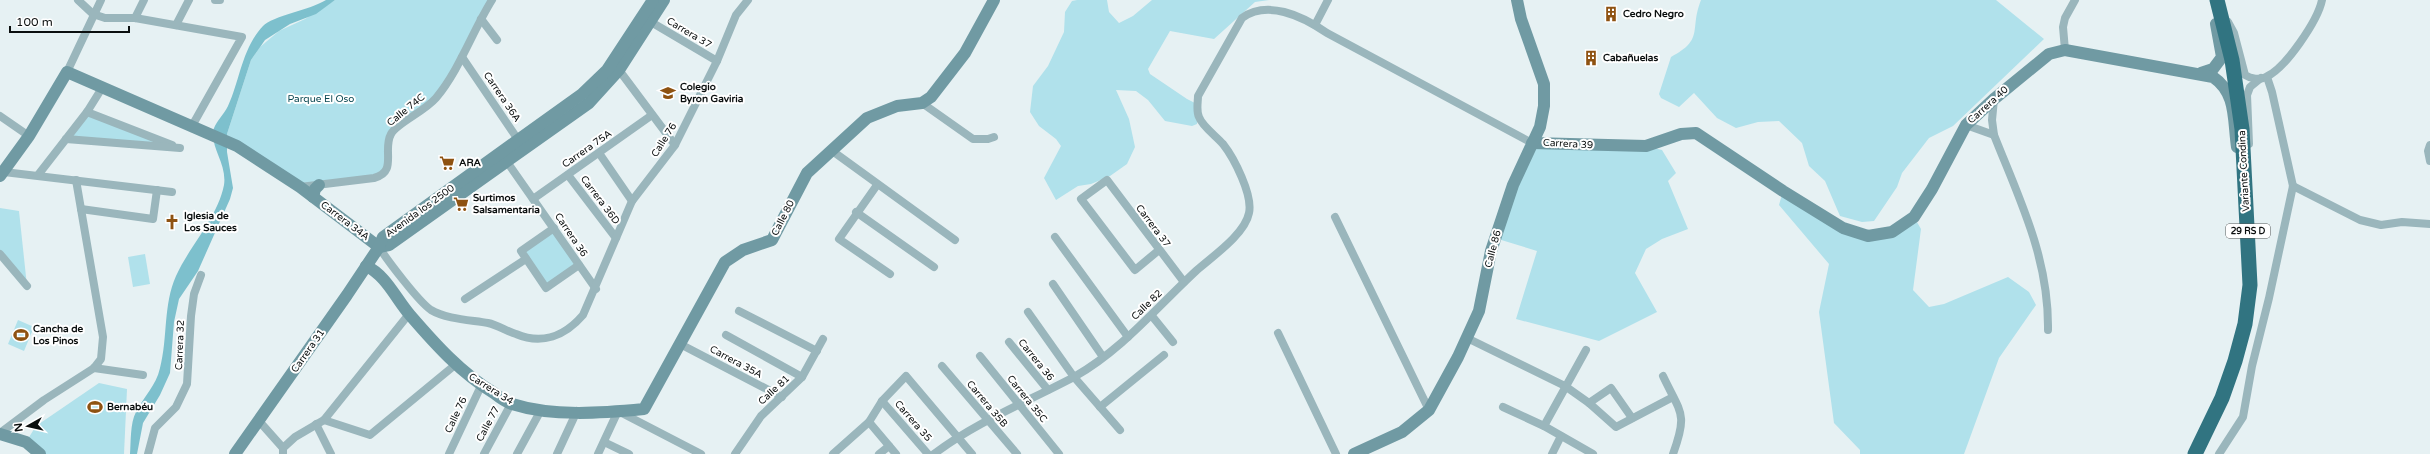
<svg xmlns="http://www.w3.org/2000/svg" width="2430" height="454" viewBox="0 0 2430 454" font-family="'Varela Round',sans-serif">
  <rect width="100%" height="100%" fill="#e6f1f3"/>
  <g fill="#b0e1eb">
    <path d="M335 0H492L441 91 395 129 383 174 300 187 227 141V134L251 60 260 47 279 31 305 19Z"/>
    <path d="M1077 0H1107L1109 12 1119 23 1133 16 1152 0H1269L1255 2 1214 39 1170 31 1148 69 1150 74 1187 99 1197 104V124L1192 126 1165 121 1148 100 1136 91 1116 90 1129 119 1135 147 1127 164 1110 176 1091 184 1078 186 1056 200 1044 178 1061 146 1056 139 1039 126 1030 112 1033 86 1048 66 1064 32 1065 12 1072 1Z"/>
    <path d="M1701 0H1996L2044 39 1953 126 1929 138 1902 173 1897 187 1874 221 1862 222 1840 216 1825 181 1809 166 1802 143 1779 121 1758 122 1736 128 1717 118 1694 93 1679 107 1661 98 1659 94 1671 57C1705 39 1689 30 1701 0Z"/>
    <path d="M87 112 180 148 66 139Z"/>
    <path d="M1534 144 1646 146 1662 150 1676 173 1668 181 1688 229 1662 239 1646 249 1635 273 1657 312 1599 341 1516 319 1537 251 1498 239Z"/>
    <path d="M1783 191 1862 234 1892 232 1914 217 1921 229 1913 290 1929 307 1944 304 2008 277 2029 292 2036 305 1999 358 1964 454H1860V450L1834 423 1819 312 1829 264 1779 205Z"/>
    <path d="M0 208 19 211 27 286 0 254Z"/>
    <path d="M554 228 579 265 546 288 521 251Z"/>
    <path d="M145 254 150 284 133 287 128 257Z"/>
    <path d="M18 320 34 327 24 351 8 344Z"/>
    <path d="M99 383 127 389 124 454H40L26 442 36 426Z"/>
  </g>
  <path fill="#7dc0cd" d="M326 0H335L316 14 290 24 265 40 251 60 227 134V152L233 188 230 199 198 271 179 299 174 322 170 373 160 395 143 423 137 454H130C131 442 130 423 136 412 144 396 156 386 160 368 168 337 163 305 176 276 190 245 217 219 224 185 227 165 212 150 213 132 214 123 224 115 228 106 240 80 242 48 263 26 272 16 310 10 326 0Z"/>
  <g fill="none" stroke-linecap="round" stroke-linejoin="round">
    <g stroke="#9ab6bc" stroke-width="8">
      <path d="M78 0 93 14 105 18H135L242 37 192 126"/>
      <path d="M215 0H220"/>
      <path d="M135 18 144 0"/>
      <path d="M481 19 497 40"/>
      <path d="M651 22 717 61"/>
      <path d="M2228 22 2234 33 2245 75C2251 79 2260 80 2266 77 2286 68 2318 20 2322 0"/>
      <path d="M176 25 189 0"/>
      <path d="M1315 25 1328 0"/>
      <path d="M2065 50 2063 27 2065 18 2075 0"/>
      <path d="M462 57 521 144"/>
      <path d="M619 70 675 145"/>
      <path d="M67 72 101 0"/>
      <path d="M922 103 973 139H988L994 137"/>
      <path d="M87 112 172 145"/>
      <path d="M0 116 29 136"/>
      <path d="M1966 125 1994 135 1992 120 1994 99"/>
      <path d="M1994 135C2020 201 2049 258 2048 330"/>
      <path d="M66 139 180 148"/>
      <path d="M2249 144 2247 95 2250 87 2261 78"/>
      <path d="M2430 145 2428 151 2430 161"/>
      <path d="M831 150 955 240"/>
      <path d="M599 153 632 201"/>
      <path d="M505 159 596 289"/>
      <path d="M4 172 172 192"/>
      <path d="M38 175 87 112 102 88"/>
      <path d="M568 175 616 238"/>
      <path d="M877 185 839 239 890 274"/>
      <path d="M2293 186 2360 220 2381 225 2402 222 2430 224"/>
      <path d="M300 187 374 178C398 172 382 150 391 134 397 123 424 112 436 98 460 69 472 32 492 0"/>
      <path d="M533 199 652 115"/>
      <path d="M81 209 153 219 157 190"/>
      <path d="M856 212 934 267"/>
      <path d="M1335 217 1429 410"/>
      <path d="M554 228 521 251 546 288 579 265"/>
      <path d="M1055 237 1128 337"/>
      <path d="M379 247C387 260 419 302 431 310 446 319 471 320 488 323 498 325 506 331 516 334 542 345 565 336 583 315L632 201 675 145 717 61 736 15 748 0"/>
      <path d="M1159 250 1135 270 1081 199 1107 180 1184 282"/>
      <path d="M0 254 27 286"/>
      <path d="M1053 284 1103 357"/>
      <path d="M465 299 526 259"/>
      <path d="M739 311 817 351"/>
      <path d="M1028 312 1074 377 1120 430"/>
      <path d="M1152 316 1173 342"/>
      <path d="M1278 333 1336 454"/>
      <path d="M726 335 802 377"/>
      <path d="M1467 338 1565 386 1589 403 1616 427 1673 397"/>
      <path d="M1009 342 1048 390"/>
      <path d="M680 344 782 397"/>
      <path d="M980 356 1059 454"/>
      <path d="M942 366 1017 454"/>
      <path d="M94 368 143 375"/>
      <path d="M1663 376C1681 414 1688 413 1673 454"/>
      <path d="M882 401 928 454"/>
      <path d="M1589 403 1611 388 1632 418"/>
      <path d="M1100 407 1164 355"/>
      <path d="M1503 407 1544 426 1593 454"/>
      <path d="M324 420 370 435 455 365"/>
      <path d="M259 421 283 448V454"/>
      <path d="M869 422 896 454"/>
      <path d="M316 424 331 454"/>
      <path d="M1544 426 1586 350"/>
      <path d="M0 433 44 400 94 368 101 359 103 337 76 180"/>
      <path d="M604 442 629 454"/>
      <path d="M283 448 295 437 324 420 409 314"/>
      <path d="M148 454 155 428 176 407 187 384 191 316 194 294 201 275"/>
      <path d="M449 454 481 386"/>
      <path d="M484 454 511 404"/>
      <path d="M517 454 541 410"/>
      <path d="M557 454 577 411"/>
      <path d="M598 454 618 411 701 454"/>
      <path d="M735 454 761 416 802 377 823 339"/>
      <path d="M833 454 869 422 882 401 906 376 972 454"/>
      <path d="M879 454 889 446"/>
      <path d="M934 454C976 422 1027 402 1074 377 1122 350 1157 307 1197 270 1213 256 1245 234 1249 213 1253 195 1234 158 1223 144 1216 136 1202 126 1199 117 1196 111 1198 102 1198 96L1242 18C1267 0 1301 15 1327 33L1532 143"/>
      <path d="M1552 454 1561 436"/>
      <path d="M2219 454 2243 417 2252 366 2269 298 2293 186 2272 92 2267 77"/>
    </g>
    <g stroke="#709aa3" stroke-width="12">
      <path d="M2201 73 2213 69 2222 57 2216 24"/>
      <path d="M1532 143 1646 146 1681 134 1696 133 1783 191 1843 228 1868 236 1892 232 1914 217 1932 189 1966 125 1994 99 2049 54 2065 50 2213 77C2237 93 2233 120 2237 147"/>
      <path d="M0 176 29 136 67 72 237 146 300 187 379 247"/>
      <path d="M313 197 315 189 319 185"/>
      <path d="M379 247 389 245 589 103 619 70 664 0"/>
      <path d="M366 266C386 275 396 299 410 315 435 344 461 373 494 393 499 397 506 402 512 404 553 417 602 413 644 409L725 262 743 250 772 240 807 173 867 118 897 106 922 103 931 97 965 53 994 0"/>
      <path d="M0 434 26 442 40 454"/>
      <path d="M235 454 347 295 379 247 383 237 582 94 607 70 653 0"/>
      <path d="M1354 454 1402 432 1429 410 1458 357 1479 311 1491 251 1513 185 1540 127 1544 106V84L1521 19 1517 0"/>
    </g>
    <path stroke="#317481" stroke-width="15" d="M2195 454 2222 398 2235 361 2245 324 2250 285 2242 129 2232 60 2217 0"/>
  </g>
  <defs>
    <g id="building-bare" transform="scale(1.2)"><path d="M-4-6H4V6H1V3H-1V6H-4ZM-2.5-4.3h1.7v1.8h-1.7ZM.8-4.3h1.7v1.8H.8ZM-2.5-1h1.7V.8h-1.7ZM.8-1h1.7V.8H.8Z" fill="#8e5211" stroke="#fff" stroke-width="2.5" paint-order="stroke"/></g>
    <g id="school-bare" transform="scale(1.2)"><path d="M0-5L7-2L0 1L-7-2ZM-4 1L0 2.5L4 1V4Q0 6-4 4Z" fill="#8e5211" stroke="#fff" stroke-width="2.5" paint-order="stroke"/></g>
    <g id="supermarket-bare" transform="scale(1.2)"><path d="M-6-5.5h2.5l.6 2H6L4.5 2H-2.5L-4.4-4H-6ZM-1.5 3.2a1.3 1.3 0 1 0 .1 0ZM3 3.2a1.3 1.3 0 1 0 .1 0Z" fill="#8e5211" stroke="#fff" stroke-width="2.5" paint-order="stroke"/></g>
    <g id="church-bare" transform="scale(1.2)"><path d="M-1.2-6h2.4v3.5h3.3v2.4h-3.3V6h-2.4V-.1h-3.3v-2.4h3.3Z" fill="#8e5211" stroke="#fff" stroke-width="2.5" paint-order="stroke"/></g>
    <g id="stadium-bare" transform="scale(1.2)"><path d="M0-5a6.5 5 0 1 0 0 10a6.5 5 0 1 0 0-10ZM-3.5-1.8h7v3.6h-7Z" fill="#8e5211" stroke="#fff" stroke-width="2.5" paint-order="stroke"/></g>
  </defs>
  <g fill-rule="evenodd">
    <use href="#building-bare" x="1611" y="14"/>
    <use href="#building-bare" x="1591" y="58"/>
    <use href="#school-bare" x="668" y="93"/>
    <use href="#supermarket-bare" x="447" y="163"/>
    <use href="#supermarket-bare" x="461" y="204"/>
    <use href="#church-bare" x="172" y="222"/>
    <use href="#stadium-bare" x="21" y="335"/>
    <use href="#stadium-bare" x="95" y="407"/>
  </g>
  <g text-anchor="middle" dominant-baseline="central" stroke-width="4" stroke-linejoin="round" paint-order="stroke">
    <rect fill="#fff" stroke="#545757" stroke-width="1" x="2226" y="224" width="44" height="14" rx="3"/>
    <g font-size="9" font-weight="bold" fill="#0b0f0f">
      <text x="2248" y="231">29 RS D</text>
    </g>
    <g font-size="10" font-weight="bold" fill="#0b0f0f" stroke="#fff" text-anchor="start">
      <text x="1623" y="14">Cedro Negro</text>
      <text x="1603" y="58">Cabañuelas</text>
      <text x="680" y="87">Colegio<tspan x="680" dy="12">Byron Gaviria</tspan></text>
      <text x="459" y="163">ARA</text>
      <text x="473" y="198">Surtimos<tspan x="473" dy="12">Salsamentaria</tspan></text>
      <text x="184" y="216">Iglesia de<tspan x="184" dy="12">Los Sauces</tspan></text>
      <text x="33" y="329">Cancha de<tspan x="33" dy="12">Los Pinos</tspan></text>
      <text x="107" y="407">Bernabéu</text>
    </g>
    <g font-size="10" fill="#0b0f0f" stroke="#fff">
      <text transform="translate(689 33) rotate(31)">Carrera 37</text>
      <text transform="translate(502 97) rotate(56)">Carrera 36A</text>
      <text transform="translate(1988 105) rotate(-42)">Carrera 40</text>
      <text transform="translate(406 110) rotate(-39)">Calle 74C</text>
      <text transform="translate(664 140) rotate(-58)">Calle 76</text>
      <text transform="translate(1568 144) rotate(3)">Carrera 39</text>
      <text transform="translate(587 149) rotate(-35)">Carrera 75A</text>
      <text transform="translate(2244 171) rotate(-93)">Variante Condina</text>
      <text transform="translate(600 200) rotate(53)">Carrera 36D</text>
      <text transform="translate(420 211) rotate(-36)">Avenida los 2500</text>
      <text transform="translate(783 218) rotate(-63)">Calle 80</text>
      <text transform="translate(345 221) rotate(37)">Carrera 34A</text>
      <text transform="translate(1153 226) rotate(53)">Carrera 37</text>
      <text transform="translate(571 235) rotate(56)">Carrera 36</text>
      <text transform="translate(1493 249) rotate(-75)">Calle 86</text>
      <text transform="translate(1147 305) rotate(-44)">Calle 82</text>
      <text transform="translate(180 345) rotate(-88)">Carrera 32</text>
      <text transform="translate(308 351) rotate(-55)">Carrera 31</text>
      <text transform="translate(1036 360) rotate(51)">Carrera 36</text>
      <text transform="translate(736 362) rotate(28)">Carrera 35A</text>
      <text transform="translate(491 389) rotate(32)">Carrera 34</text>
      <text transform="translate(774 390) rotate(-43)">Calle 81</text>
      <text transform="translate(1027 399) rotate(51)">Carrera 35C</text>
      <text transform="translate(987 404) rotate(50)">Carrera 35B</text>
      <text transform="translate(456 415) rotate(-65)">Calle 76</text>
      <text transform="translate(913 421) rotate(49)">Carrera 35</text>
      <text transform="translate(488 424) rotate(-62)">Calle 77</text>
    </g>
    <g font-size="10" fill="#094751" stroke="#fff">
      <text x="321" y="99">Parque El Oso</text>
    </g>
  </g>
  <g transform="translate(28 426) rotate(262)" stroke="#ffffff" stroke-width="3" paint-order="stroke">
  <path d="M0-3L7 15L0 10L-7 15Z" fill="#0b0f0f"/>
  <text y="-6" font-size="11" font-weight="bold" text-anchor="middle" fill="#0b0f0f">N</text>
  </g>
  <path d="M10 26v6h119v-6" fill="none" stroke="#0b0f0f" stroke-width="2"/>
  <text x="16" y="26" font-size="12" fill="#0b0f0f" stroke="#ffffff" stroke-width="3" paint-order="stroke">100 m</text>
</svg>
